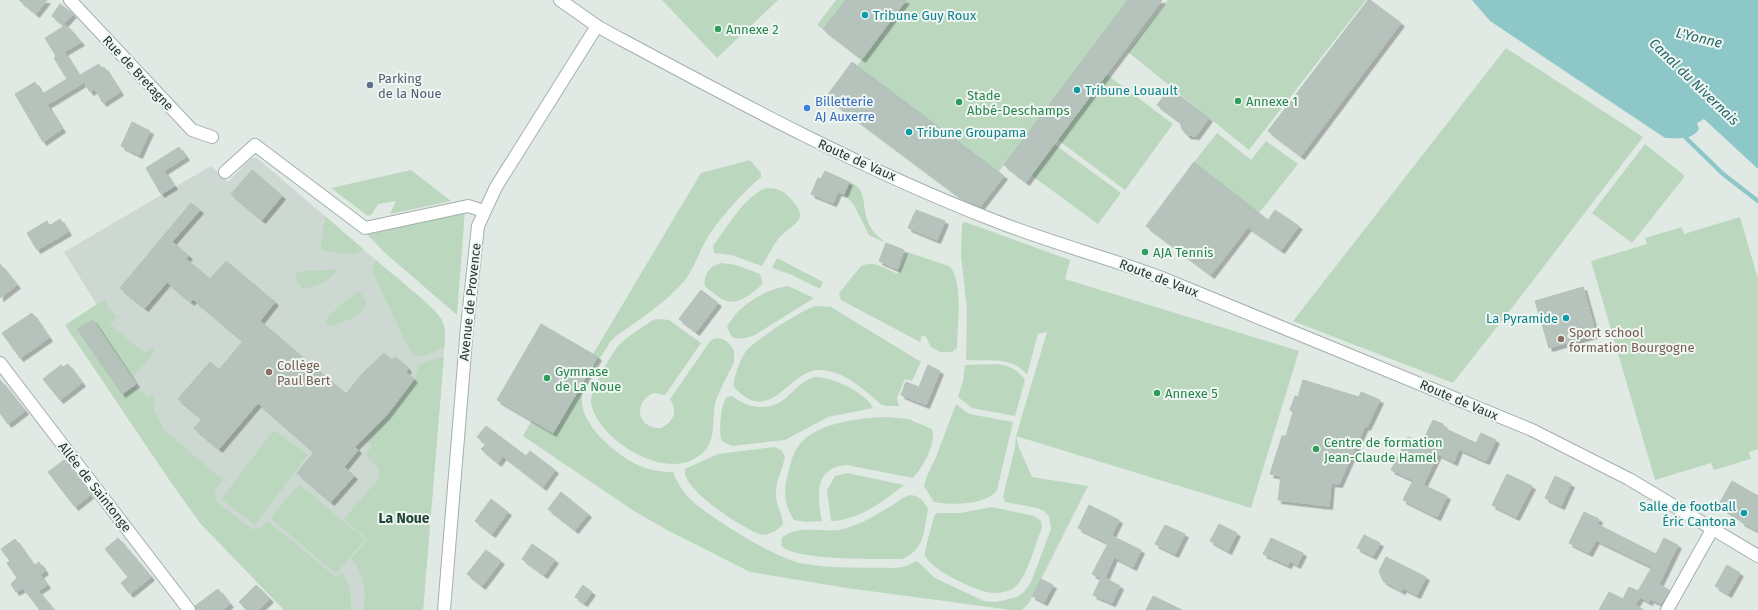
<svg xmlns="http://www.w3.org/2000/svg" width="1758" height="610" viewBox="0 0 1758 610" font-family="'Fira Sans',sans-serif">
  <defs>
    <filter id="shadow"><feDropShadow dx="3.5" dy="3.5" stdDeviation="0" flood-color="#0004"/></filter>
  </defs>
  <rect width="100%" height="100%" fill="#e0e9e4"/>
  <path fill="#ced8d2" d="M251 158H257L433 309 442 319 445 329V338L423 610H284L200 523 168 478 65 325 97 305 64 252 211 166 228 182Z"/>
  <g fill="#bbd8bf">
    <path d="M662 0H778L717 58Z"/>
    <path d="M836 0H1162L1106 74 1173 124 1125 190 1058 140 1054 144 1121 193 1098 224 1031 175 1004 165 994 178 999 183 978 210 826 97 857 66 862 59 817 25Z"/>
    <path d="M1168 0H1366L1249 150 1128 52Z"/>
    <path d="M1506 48 1643 137 1518 300 1453 383 1293 321Z"/>
    <path d="M1217 133 1251 160 1266 141 1298 164 1259 213 1194 162Z"/>
    <path d="M1645 144 1685 176 1632 243 1592 213Z"/>
    <path d="M750 160 761 173V177C742 193 717 221 705 242 698 255 694 268 685 280 666 303 640 319 616 336L610 342C601 358 585 377 582 396 578 424 617 456 640 466 650 470 662 472 673 472 677 481 682 491 689 498 707 516 775 558 800 563 830 569 863 567 894 568L904 567 917 561 935 578 984 601 997 602 1017 597 1024 592 1031 582 1051 529 1050 522 1049 516 1044 511 1037 508 1005 502 1003 497 1015 447 1016 436 1047 332 1038 334 1027 375C1011 355 988 362 966 360L967 309 961 256 962 224 965 222 1070 260 1065 279 1299 351 1251 508 1016 436 1018 445 1032 477 1088 486 1029 603 1022 610H1011L847 588 750 572 669 531 634 511 523 436 532 420 553 433 597 357 593 354 701 173Z"/>
    <path d="M411 170 451 201 390 214 396 201 378 204 372 214 368 216 331 188Z"/>
    <path d="M849 182C867 188 862 204 867 219 870 229 877 236 886 243L869 235 854 205 844 194Z"/>
    <path d="M767 188C778 188 784 191 791 199 812 221 791 224 778 239 772 248 767 257 762 266L731 255 714 253 713 246C726 229 746 194 767 188Z"/>
    <path d="M465 210 457 315 384 252 365 232Z"/>
    <path d="M325 216 363 249 356 255 322 250 321 247Z"/>
    <path d="M1740 217 1758 279V449L1749 452 1751 459 1714 470 1711 463 1655 480 1591 261 1647 244 1645 238 1682 227 1684 234Z"/>
    <path d="M907 252 949 266C964 280 957 328 957 348L952 352H940L931 347 926 337 922 335 920 342 841 300 839 293 861 266C875 260 885 269 898 274Z"/>
    <path d="M777 258 823 282 820 289 792 275 772 268Z"/>
    <path d="M376 260C390 273 436 307 442 321 446 330 445 339 444 348L420 357 415 355 408 347 373 273 372 267Z"/>
    <path d="M721 263 736 265 760 274 763 283C759 288 754 291 749 295 729 309 721 299 705 286 703 275 709 266 721 263Z"/>
    <path d="M338 269C332 280 315 289 302 288L296 280 295 275 298 272Z"/>
    <path d="M788 286 814 298 755 335C747 338 740 340 732 337L727 327C737 306 765 289 788 286Z"/>
    <path d="M358 291C382 311 344 322 330 326L327 324 326 319 337 308Z"/>
    <path d="M105 299 108 307 117 317 110 325 145 353 153 346 154 352 129 383 149 398 154 393V410L163 429 223 480 215 490 216 501 252 529C260 530 263 526 268 521L336 577 342 571 350 588 351 610H284L200 523 168 478 65 325Z"/>
    <path d="M816 306 831 307 921 362 912 381 905 379 897 398 899 406H887L882 405C864 390 846 372 822 370 788 367 772 429 734 387 732 381 741 357 746 351 755 340 803 309 816 306Z"/>
    <path d="M659 319 669 320 701 343 665 395 654 393C632 402 637 429 661 428 674 422 678 411 670 399L711 340C719 335 729 341 733 349 735 353 734 358 734 362 728 376 719 389 715 404 712 418 716 435 707 448 679 484 620 452 600 423 596 417 591 409 591 401 591 390 612 351 621 343 631 334 643 327 653 320Z"/>
    <path d="M444 357 423 610H364C365 588 366 576 351 559L367 539 344 519 380 477 378 467 365 455 372 446 364 438C382 421 416 389 419 364Z"/>
    <path d="M998 364C1010 366 1018 370 1025 380L1015 416 972 408 958 397 963 381 965 365Z"/>
    <path d="M814 377C831 376 867 393 873 408L828 417 785 440 732 446 722 441C718 434 721 402 727 397L732 396C749 409 770 412 787 397 796 389 802 381 814 377Z"/>
    <path d="M956 404 969 414 1013 422 997 490C985 506 951 505 934 502L924 486 927 476 936 457Z"/>
    <path d="M887 417 908 419 932 429C937 442 922 469 913 478L847 465C814 467 817 496 822 521L806 522 794 520C784 505 783 491 788 474 790 466 792 455 797 448 814 422 859 418 887 417Z"/>
    <path d="M274 430 308 455 255 525 221 499Z"/>
    <path d="M774 447 781 450 785 456C783 470 775 481 776 496 776 506 783 514 783 524 779 530 767 537 759 534 743 528 680 489 685 469L687 468 718 454Z"/>
    <path d="M847 473 904 485C884 501 857 521 831 521L827 490 835 476Z"/>
    <path d="M299 484 365 539 336 574 270 518Z"/>
    <path d="M910 495C920 496 923 500 928 509 924 530 925 550 902 559 881 559 791 561 781 545L782 538C796 525 821 532 838 530 857 527 876 515 891 506 898 502 902 497 910 495Z"/>
    <path d="M992 507 1034 516 1041 521 1042 527C1037 541 1026 578 1016 586 1009 593 996 594 987 592 974 590 928 568 925 555 924 551 933 522 934 516L937 513H960Z"/>
  </g>
  <path fill="#8ec7c8" d="M1472 0H1758V169L1704 119 1697 123 1699 129C1692 141 1676 138 1665 138L1490 21Z"/>
  <g fill="none" stroke-linecap="round" stroke-linejoin="round">
    <path stroke="#8ec7c8" stroke-width="4.5" d="M1683 132 1686 138 1723 174 1758 201"/>
  </g>
  <g fill="#b6c3bc" stroke="#b3c2ba" filter="url(#shadow)">
    <path d="M19 0H47L36 14Z"/>
    <path d="M846 0H906L862 59 823 29Z"/>
    <path d="M1128 0H1162L1026 182 1004 165Z"/>
    <path d="M1368 0H1370L1401 23 1301 156 1268 131Z"/>
    <path d="M60 4 73 14 63 25 52 16Z"/>
    <path d="M66 25 81 42 64 52 83 83 47 105 62 129 43 142 15 94 35 82 42 94 67 79 54 58 56 56 45 38Z"/>
    <path d="M852 62 1004 176 980 207 965 201 826 97Z"/>
    <path d="M99 64 101 68 104 67 120 92 103 103 95 89 90 92 80 75Z"/>
    <path d="M1170 88 1209 118 1196 136 1187 135 1182 129 1180 122 1157 105Z"/>
    <path d="M132 122 150 131 139 155 121 146Z"/>
    <path d="M179 147 186 157 164 171 174 186 161 194 146 168Z"/>
    <path d="M1194 162 1268 220 1275 210 1299 226 1281 250 1248 227 1211 275 1146 226Z"/>
    <path d="M252 170 282 196 262 220 231 194Z"/>
    <path d="M825 171 849 182 844 194 838 192 833 203 811 194 818 178 821 179Z"/>
    <path d="M191 203 200 210 172 242 189 256 186 259 210 279 226 261 275 302 260 321 346 394 362 374 384 353 392 360 395 357 404 364 408 369 406 372 414 379 386 416 355 447 358 450 344 467 354 476 331 502 297 473 314 452 258 403 219 449 194 428 202 419 178 399 210 362 219 370 243 341 193 299 191 302 167 282 145 308 120 288Z"/>
    <path d="M916 210 945 221 937 240 908 228Z"/>
    <path d="M60 219 68 232 37 250 27 233 47 221 49 226Z"/>
    <path d="M886 243 904 250 897 269 879 261Z"/>
    <path d="M0 264 17 285 0 298Z"/>
    <path d="M1583 287 1596 334 1549 348 1535 301Z"/>
    <path d="M701 290 718 303 696 332 679 319Z"/>
    <path d="M32 313 49 338 20 358 2 333Z"/>
    <path d="M93 320 136 384 122 394 77 329Z"/>
    <path d="M541 324 598 357 553 433 497 400Z"/>
    <path d="M68 364 82 383 60 400 43 379 61 365 63 367Z"/>
    <path d="M928 365 940 371 926 405 901 395 906 382 919 387Z"/>
    <path d="M0 380 25 411 8 424 0 413Z"/>
    <path d="M1303 380 1359 397 1361 392 1380 400 1367 427 1365 426 1339 484 1331 483 1329 506 1278 500 1281 476 1270 474 1282 436H1286L1293 412 1290 410 1295 396 1298 397Z"/>
    <path d="M1433 420 1443 424 1444 428 1476 443 1481 433 1496 440 1486 461 1459 449 1454 462 1438 454 1423 485 1447 496 1437 517 1403 500 1413 480 1391 470 1408 437 1422 443Z"/>
    <path d="M486 426 526 456 530 451 555 470 543 487 503 456 498 463 481 449 486 444 477 437Z"/>
    <path d="M64 460 90 495 75 507 48 472Z"/>
    <path d="M1507 474 1532 486 1516 517 1492 505Z"/>
    <path d="M1555 476 1571 484 1561 506 1545 498Z"/>
    <path d="M1732 481 1758 496V531L1741 522 1742 520 1718 506Z"/>
    <path d="M561 492 588 514 575 530 548 509Z"/>
    <path d="M491 499 508 512 492 534 475 521Z"/>
    <path d="M1089 505 1119 520 1108 543 1078 528Z"/>
    <path d="M1584 512 1599 519 1597 524 1656 554 1664 538 1678 545 1659 584 1669 590 1661 604 1650 599 1649 602 1640 597 1635 605 1644 610H1599L1609 592 1623 599 1629 587 1638 591 1652 567 1596 540 1589 553 1569 543Z"/>
    <path d="M1219 524 1237 533 1228 551 1210 541Z"/>
    <path d="M1165 525 1185 534 1175 554 1155 544Z"/>
    <path d="M1364 535 1380 543 1373 556 1357 548Z"/>
    <path d="M1112 536 1141 550 1133 567 1114 557 1105 578 1120 586 1112 603 1093 595 1101 578 1092 574Z"/>
    <path d="M118 538 151 577 130 594 121 583 128 577 105 549Z"/>
    <path d="M1271 538 1303 553 1297 565 1290 561 1288 565 1263 554Z"/>
    <path d="M15 539 34 566 39 562 45 571 40 575 47 585 38 591 54 610H40L23 588 16 592 11 584 17 578 7 563 10 561 1 549Z"/>
    <path d="M532 544 555 560 544 575 522 559Z"/>
    <path d="M486 550 501 561 482 586 467 574Z"/>
    <path d="M1386 557 1426 577 1417 595 1403 588 1402 591 1383 581 1379 571Z"/>
    <path d="M1727 565 1740 573 1728 594 1715 586Z"/>
    <path d="M1041 579 1053 585 1044 602 1032 596Z"/>
    <path d="M256 585 270 599 258 610H247L239 602Z"/>
    <path d="M583 585 592 592 584 603 575 597Z"/>
    <path d="M218 589 230 604 222 610H196L195 606Z"/>
    <path d="M1153 596 1182 610H1146Z"/>
  </g>
  <g fill="none" stroke-linecap="round" stroke-linejoin="round">
    <g stroke="#a4b0aa" stroke-width="14">
      <g id="minor">
        <path d="M70 0 192 130 212 137"/>
        <path d="M560 0 597 26 615 36C738 102 862 169 993 220 1048 242 1106 257 1162 278L1532 430 1629 479 1758 556"/>
        <path d="M225 172 255 145 365 228 468 206 484 211"/>
        <path d="M0 363 189 610"/>
        <path d="M444 610 467 327 478 226 496 187 597 26"/>
        <path d="M1667 610 1713 528"/>
      </g>
    </g>
    <use href="#minor" stroke="#fff" stroke-width="12"/>
  </g>
  <g fill="#0f9aa8" stroke="#f0f6f2" stroke-width="1.5">
    <circle cx="865" cy="15" r="4"/>
    <circle cx="1077" cy="90" r="4"/>
    <circle cx="909" cy="132" r="4"/>
    <circle cx="1566" cy="318" r="4"/>
    <circle cx="1744" cy="513" r="4"/>
  </g>
  <g fill="#2e9e5b" stroke="#f0f6f2" stroke-width="1.5">
    <circle cx="718" cy="29" r="4"/>
    <circle cx="1238" cy="101" r="4"/>
    <circle cx="959" cy="102" r="4"/>
    <circle cx="1145" cy="252" r="4"/>
    <circle cx="547" cy="378" r="4"/>
    <circle cx="1157" cy="393" r="4"/>
    <circle cx="1316" cy="449" r="4"/>
  </g>
  <circle fill="#5c6f8a" stroke="#f0f6f2" stroke-width="1.5" cx="370" cy="85" r="4"/>
  <circle fill="#3f7fe0" stroke="#f0f6f2" stroke-width="1.5" cx="807" cy="108" r="4"/>
  <g fill="#8d6e63" stroke="#f0f6f2" stroke-width="1.5">
    <circle cx="1561" cy="339" r="4"/>
    <circle cx="269" cy="372" r="4"/>
  </g>
  <g text-anchor="middle" dominant-baseline="central" stroke-width="4" stroke-linejoin="round" paint-order="stroke">
    <g font-size="13" fill="#0d838f" stroke="#f0f6f2" text-anchor="start">
      <text x="873" y="15">Tribune Guy Roux</text>
      <text x="1085" y="90">Tribune Louault</text>
      <text x="917" y="132">Tribune Groupama</text>
      <text x="1558" y="318" text-anchor="end">La Pyramide</text>
      <text x="1736" y="506" text-anchor="end">Salle de football<tspan x="1736" dy="15">Éric Cantona</tspan></text>
    </g>
    <g font-size="13" fill="#27864d" stroke="#f0f6f2" text-anchor="start">
      <text x="726" y="29">Annexe 2</text>
      <text x="967" y="95">Stade<tspan x="967" dy="15">Abbé-Deschamps</tspan></text>
      <text x="1246" y="101">Annexe 1</text>
      <text x="1153" y="252">AJA Tennis</text>
      <text x="555" y="371">Gymnase<tspan x="555" dy="15">de La Noue</tspan></text>
      <text x="1165" y="393">Annexe 5</text>
      <text x="1324" y="442">Centre de formation<tspan x="1324" dy="15">Jean-Claude Hamel</tspan></text>
    </g>
    <g font-size="13" fill="#23372f" stroke="#f0f6f2">
      <text transform="translate(138 73) rotate(47)">Rue de Bretagne</text>
      <text transform="translate(857 160) rotate(24)">Route de Vaux</text>
      <text transform="translate(1159 278) rotate(21)">Route de Vaux</text>
      <text transform="translate(470 302) rotate(-84)">Avenue de Provence</text>
      <text transform="translate(1459 400) rotate(23)">Route de Vaux</text>
      <text transform="translate(95 487) rotate(52)">Allée de Saintonge</text>
    </g>
    <g font-size="13" fill="#4e5e75" stroke="#f0f6f2" text-anchor="start">
      <text x="378" y="78">Parking<tspan x="378" dy="15">de la Noue</tspan></text>
    </g>
    <g font-size="13" fill="#366cbe" stroke="#f0f6f2" text-anchor="start">
      <text x="815" y="101">Billetterie<tspan x="815" dy="15">AJ Auxerre</tspan></text>
    </g>
    <g font-size="13" fill="#785e54" stroke="#f0f6f2" text-anchor="start">
      <text x="1569" y="332">Sport school<tspan x="1569" dy="15">formation Bourgogne</tspan></text>
      <text x="277" y="365">Collège<tspan x="277" dy="15">Paul Bert</tspan></text>
    </g>
    <g font-size="14" font-style="italic" fill="#25696b" stroke="#f0f6f2">
      <text transform="translate(1699 38) rotate(14)">L'Yonne</text>
      <text transform="translate(1694 82) rotate(44)">Canal du Nivernais</text>
    </g>
    <g font-size="14" font-weight="bold" fill="#214638" stroke="#f0f6f2">
      <text x="404" y="518">La Noue</text>
    </g>
  </g>
</svg>
